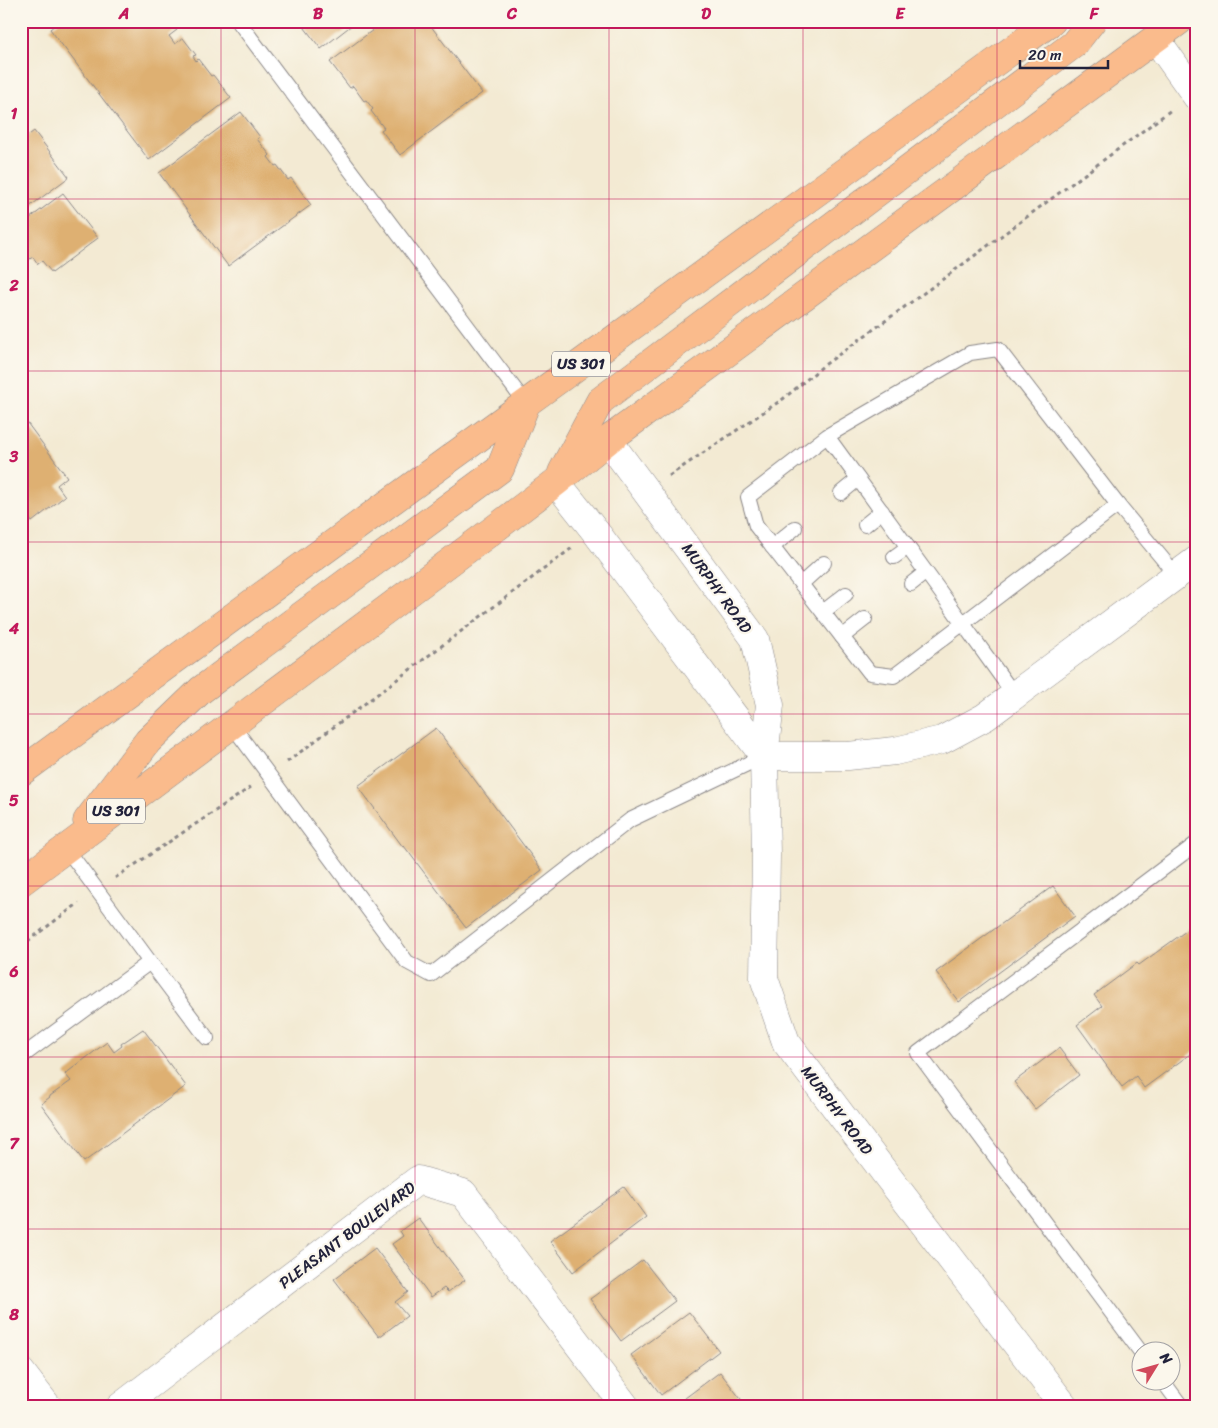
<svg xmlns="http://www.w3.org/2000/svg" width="1218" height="1428" viewBox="0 0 1218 1428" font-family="Sriracha,sans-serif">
  <rect width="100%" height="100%" fill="#fbf7ec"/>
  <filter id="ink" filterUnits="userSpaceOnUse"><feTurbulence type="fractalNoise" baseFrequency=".02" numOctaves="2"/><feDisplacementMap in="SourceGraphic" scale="10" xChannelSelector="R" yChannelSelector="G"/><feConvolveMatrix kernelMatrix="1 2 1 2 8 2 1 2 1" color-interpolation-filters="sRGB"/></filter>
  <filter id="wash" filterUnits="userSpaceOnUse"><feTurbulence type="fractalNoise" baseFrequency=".0096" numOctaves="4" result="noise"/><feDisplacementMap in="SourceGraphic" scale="20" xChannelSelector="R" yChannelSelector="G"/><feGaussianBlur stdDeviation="1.12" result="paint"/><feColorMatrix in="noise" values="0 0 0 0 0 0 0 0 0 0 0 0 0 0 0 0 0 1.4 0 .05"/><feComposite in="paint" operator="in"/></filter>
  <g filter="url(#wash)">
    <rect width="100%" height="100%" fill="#f3ead3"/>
    <g id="blocks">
      <g fill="#deb072">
        <path d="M60 21H170L177 30 169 36 175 44 183 38 196 55 193 56 196 61 198 59 211 76 213 75 231 98 149 160 50 29Z"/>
        <path d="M304 21H357L321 49 301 23Z"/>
        <path d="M385 21H427L482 93 400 155 381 130 384 128 371 111 373 109 366 100 364 101 353 86 350 88 330 62Z"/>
        <path d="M241 112 260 137 257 139 270 155 268 157 275 166 277 165 288 180 291 178 311 205 228 266 159 173Z"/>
        <path d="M21 114 28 123 21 128Z"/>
        <path d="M34 131 69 177 21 213V141Z"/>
        <path d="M63 193 98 238 52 273 42 261 38 264 33 257 28 260 21 252V225Z"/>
        <path d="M25 420 67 477 57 485 65 496 32 522 21 508V422Z"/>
        <path d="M21 526 28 535 21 540Z"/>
        <path d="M436 728 542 870 466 928 404 846 403 847 358 786Z"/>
        <path d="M1053 886 1075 916 959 1002 936 972Z"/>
        <path d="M1197 923V1049L1144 1088 1136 1076 1122 1087 1077 1025 1102 1006 1094 995 1137 963 1139 965Z"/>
        <path d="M143 1029 186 1086 84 1162 41 1104 50 1097V1096L71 1081 65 1074 107 1042 114 1052 122 1046 121 1044Z"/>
        <path d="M1059 1048 1079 1075 1035 1109 1014 1082Z"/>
        <path d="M624 1187 646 1217 573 1272 550 1241Z"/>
        <path d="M418 1218 465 1280 448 1292 444 1288 431 1297 392 1244 403 1236 400 1231Z"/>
        <path d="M375 1248 408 1292 395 1302 407 1316 379 1337 334 1279Z"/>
        <path d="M643 1260 675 1301 621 1341 590 1299Z"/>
        <path d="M689 1312 719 1351 661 1395 631 1355Z"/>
        <path d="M720 1372 747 1407H673Z"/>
      </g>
    </g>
  </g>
  <g filter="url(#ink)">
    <use href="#blocks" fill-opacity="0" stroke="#8a8687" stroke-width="1"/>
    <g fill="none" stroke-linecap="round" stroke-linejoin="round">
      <g stroke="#8a8687" stroke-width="16">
        <g id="service">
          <path d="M238 21 526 404"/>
          <path d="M827 436 970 353 998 349 1118 505 894 676 870 673 756 526 748 497 827 436C890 522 953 609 1015 696"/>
          <path d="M841 493 858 479"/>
          <path d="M1118 505 1176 575"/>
          <path d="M865 525 882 511"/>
          <path d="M772 547 795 528"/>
          <path d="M894 557 908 547"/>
          <path d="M801 584 824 563"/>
          <path d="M911 584 926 572"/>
          <path d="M823 612 846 594"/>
          <path d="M842 637 865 619"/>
          <path d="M232 725 407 962 431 975 630 820 764 756"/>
          <path d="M150 962 207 1038"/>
          <path d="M21 1057 150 962 66 848"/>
          <path d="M1140 1351 918 1053 1197 843"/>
          <path d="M1162 1380 1182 1407"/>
        </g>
      </g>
      <g stroke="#8a8687" stroke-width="29">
        <g id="minor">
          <path d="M1156 39 1197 97"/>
          <path d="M608 440 755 639 770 705 764 756 766 855 764 978 786 1042 888 1177 1065 1407"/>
          <path d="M556 482 595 531 764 756"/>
          <path d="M764 756H848L895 751 942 740 985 717 1197 560"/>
          <path d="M21 1372 48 1407"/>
          <path d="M120 1407 418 1180 463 1193 626 1407"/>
        </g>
      </g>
      <g stroke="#8a8687" stroke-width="29">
        <g id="primary">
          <path d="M562 472 600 401 1074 44 1092 21"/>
          <path d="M21 772 386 505 1052 21"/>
          <path d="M87 821 148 741 201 690 500 469 526 404"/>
          <path d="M21 882 497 527 556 482 608 440 1179 21"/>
        </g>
      </g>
      <g stroke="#8a8687" stroke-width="3" stroke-dasharray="4 4" stroke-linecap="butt">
        <path d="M669 476 783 399 823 366 939 282 1171 110"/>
        <path d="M287 762 572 548"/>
        <path d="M115 878 251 787"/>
        <path d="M21 946 79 903"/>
      </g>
      <use href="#service" stroke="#fff" stroke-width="14"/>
      <use href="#minor" stroke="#fff" stroke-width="28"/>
      <use href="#primary" stroke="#fabb8c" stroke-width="28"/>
    </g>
  </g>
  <path fill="none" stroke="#c2185b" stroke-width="1" stroke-opacity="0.55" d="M221 21V1407M415 21V1407M609 21V1407M803 21V1407M997 21V1407M21 199H1197M21 371H1197M21 542H1197M21 714H1197M21 886H1197M21 1057H1197M21 1229H1197"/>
  <g text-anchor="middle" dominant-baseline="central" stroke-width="4.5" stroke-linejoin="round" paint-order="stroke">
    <g fill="#fbf7ec" stroke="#636270" stroke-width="1">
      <rect x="552" y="351.5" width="58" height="25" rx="4"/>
      <rect x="87" y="798.5" width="58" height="25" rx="4"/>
    </g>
    <g font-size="15" font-weight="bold" fill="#22223b">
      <text x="581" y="364">US 301</text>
      <text x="116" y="811">US 301</text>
    </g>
    <g font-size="16" fill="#22223b" stroke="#fbf7ec">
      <text transform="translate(717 588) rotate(54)">MURPHY ROAD</text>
      <text transform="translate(837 1110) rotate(53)">MURPHY ROAD</text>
      <text transform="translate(347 1235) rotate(-37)">PLEASANT BOULEVARD</text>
    </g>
  </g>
  <rect width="1218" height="1428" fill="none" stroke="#fbf7ec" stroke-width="55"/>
  <g transform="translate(1156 1366) rotate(53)"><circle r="24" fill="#fbf7ec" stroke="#a4a2a5"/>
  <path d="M0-4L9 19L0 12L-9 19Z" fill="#d1495b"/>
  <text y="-8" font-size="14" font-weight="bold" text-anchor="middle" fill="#22223b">N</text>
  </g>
  <path d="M1020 60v8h88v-8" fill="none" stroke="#22223b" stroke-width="2.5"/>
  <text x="1028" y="60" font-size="15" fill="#22223b" stroke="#fbf7ec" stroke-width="4" paint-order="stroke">20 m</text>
  <rect x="28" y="28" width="1162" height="1372" fill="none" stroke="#c2185b" stroke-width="2"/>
  <g font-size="16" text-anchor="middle" font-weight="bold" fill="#c2185b">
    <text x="124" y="19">A</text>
    <text x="318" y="19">B</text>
    <text x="512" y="19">C</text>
    <text x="706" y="19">D</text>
    <text x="900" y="19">E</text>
    <text x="1094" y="19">F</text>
    <text x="14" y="119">1</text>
    <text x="14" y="291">2</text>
    <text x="14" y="462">3</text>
    <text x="14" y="634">4</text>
    <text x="14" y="806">5</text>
    <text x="14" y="977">6</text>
    <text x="14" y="1149">7</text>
    <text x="14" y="1320">8</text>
  </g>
</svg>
